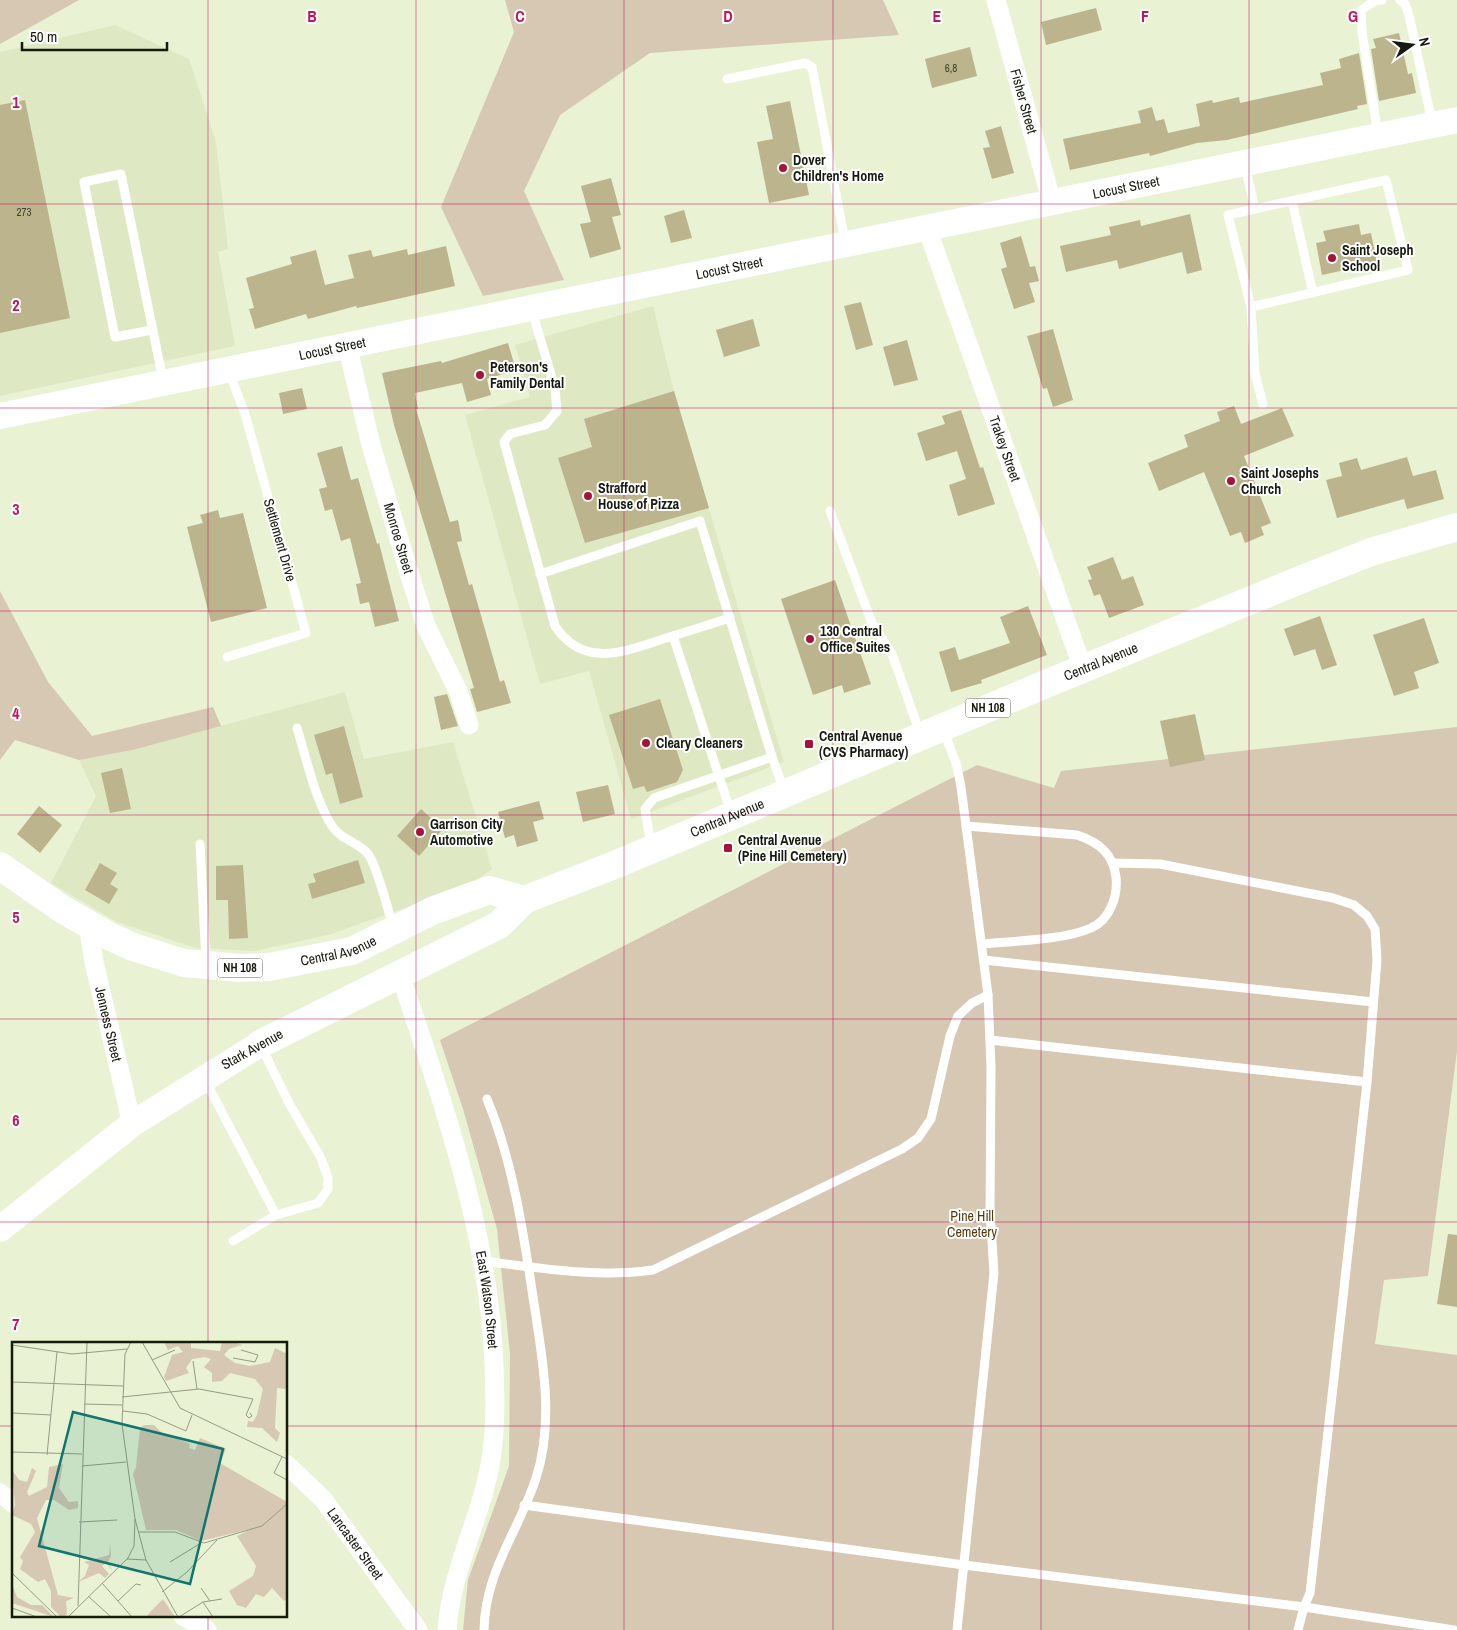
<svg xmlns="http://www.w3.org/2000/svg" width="1457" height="1630" viewBox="0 0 1457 1630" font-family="'Archivo Narrow',sans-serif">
  <rect width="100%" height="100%" fill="#e9f2d3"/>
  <g fill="#dee9c3">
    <path d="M115 25 189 59 216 142 228 249 218 252 235 346 0 396V52Z"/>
    <path d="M653 306 674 391 784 762 631 819 589 671 540 684 465 415 530 397 515 345Z"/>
    <path d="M345 692 364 759 453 742 492 869 468 886 328 935 255 951 196 948 117 922 51 883 96 796 79 760 133 750Z"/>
  </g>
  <g fill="#d6c8b2">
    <path d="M0 0H79L0 44Z"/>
    <path d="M505 0H883L899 35 650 53 560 115 524 191 564 280 483 296 441 207 514 32Z"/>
    <path d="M0 591 48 682 92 736 213 707 221 726 133 750 79 760 15 740 0 760Z"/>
    <path d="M1457 727V1051L1428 1276 1384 1280 1375 1344 1457 1355V1630H463L468 1580 509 1466 510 1354 497 1229 463 1109 440 1040 977 765 1054 788 1061 771Z"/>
  </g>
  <g fill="#bbb48d">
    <path d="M1096 8 1102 30 1046 45 1041 22Z"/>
    <path d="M1399 33 1408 74 1412 73 1416 93 1379 101 1371 49 1376 48 1373 39Z"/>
    <path d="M970 47 977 76 932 88 925 59Z"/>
    <path d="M1359 53 1367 104 1357 106 1358 109 1227 140 1197 143 1150 156 1149 153 1070 170 1063 139 1141 123 1138 111 1152 107 1156 121 1164 119 1168 133 1200 126 1196 104 1212 100 1213 103 1239 97 1240 103 1323 85 1320 73 1341 68 1339 59Z"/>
    <path d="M25 100 70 318 0 333V105Z"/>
    <path d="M790 101 809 195 769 203 757 142 773 139 766 106Z"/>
    <path d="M1001 126 1014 173 992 179 983 148 990 147 985 131Z"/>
    <path d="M611 178 621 215 612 217 621 249 590 258 580 224 591 222 581 186Z"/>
    <path d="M684 210 692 238 671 243 664 216Z"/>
    <path d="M1190 214 1202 270 1187 274 1182 252 1119 269 1117 260 1066 272 1060 246 1111 235 1109 227 1140 220 1141 226Z"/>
    <path d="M1359 224 1361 235 1371 233 1377 263 1322 275 1316 243 1326 241 1323 231Z"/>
    <path d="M1021 236 1030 267 1035 266 1039 281 1029 283 1035 302 1014 309 1001 269 1007 267 1000 243Z"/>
    <path d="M446 246 455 286 357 308 356 306 308 319 306 314 255 329 249 309 254 308 246 278 292 264 290 257 316 250 325 285 354 278 348 255 371 250 373 257 407 249 408 255Z"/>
    <path d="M861 302 873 345 856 350 844 306Z"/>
    <path d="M753 319 760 346 724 357 716 330Z"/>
    <path d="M1053 329 1073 400 1053 407 1047 388 1043 389 1027 336Z"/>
    <path d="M907 340 918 380 894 386 883 347Z"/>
    <path d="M508 343 516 370 487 379 491 395 467 402 462 383 415 393 418 409H416L450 522 458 520 462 541 457 542 469 585 472 584 500 682 504 680 511 703 477 712 470 689 474 688 394 425 382 373 441 361 442 363Z"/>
    <path d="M302 388 307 409 283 414 279 393Z"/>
    <path d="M674 391 709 508 585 543 558 458 592 447 584 419Z"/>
    <path d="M1234 406 1241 424 1282 408 1294 436 1244 456 1271 523 1261 527 1264 535 1245 543 1241 532 1230 536 1204 472 1159 491 1148 463 1188 447 1184 435 1220 421 1217 412Z"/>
    <path d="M961 410 980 468 983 467 995 504 958 516 949 485 966 479 957 451 926 461 917 433 945 424 942 416Z"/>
    <path d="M342 446 351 480 358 478 377 544 379 543 399 621 375 627 369 602 360 604 356 584 361 583 350 538 341 541 332 509 325 511 319 489 327 487 317 453Z"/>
    <path d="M1407 457 1413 476 1436 470 1444 499 1407 509 1404 499 1337 518 1326 480 1342 476 1339 463 1357 458 1361 470Z"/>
    <path d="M218 510 220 518 243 513 267 608 211 622 187 527 203 523 200 515Z"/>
    <path d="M1113 557 1122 580 1133 576 1144 605 1109 618 1100 594 1094 596 1088 580 1092 579 1087 567Z"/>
    <path d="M835 580 871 684 844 693 842 685 813 695 781 599Z"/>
    <path d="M1028 606 1047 655 981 680 982 683 951 692 939 652 955 647 959 660 1010 643 1000 617Z"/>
    <path d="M1320 616 1337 665 1322 670 1315 649 1294 656 1284 629Z"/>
    <path d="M1424 618 1439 663 1414 672 1419 688 1394 696 1373 635Z"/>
    <path d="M447 694 458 726 441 730 434 697Z"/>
    <path d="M660 699 683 770 677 782 647 792 644 786 633 789 609 715Z"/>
    <path d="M1195 714 1205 760 1170 767 1160 721Z"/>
    <path d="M344 726 363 797 340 804 332 773 326 775 314 735Z"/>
    <path d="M122 768 131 809 110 813 101 773Z"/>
    <path d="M608 785 615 814 583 822 576 792Z"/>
    <path d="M539 801 544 819 533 822 538 841 517 847 514 835 505 838 498 812Z"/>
    <path d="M39 806 62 825 40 853 17 834Z"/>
    <path d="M421 809 443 829 419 856 397 836Z"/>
    <path d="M358 860 365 883 312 899 308 884 316 882 313 874Z"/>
    <path d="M100 863 117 873 110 884 118 889 109 904 85 890Z"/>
    <path d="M243 865 248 938 229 939 228 900H216V866Z"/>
    <path d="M1448 1234 1457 1235V1307L1437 1304Z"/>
  </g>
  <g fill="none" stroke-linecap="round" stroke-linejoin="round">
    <g stroke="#fff" stroke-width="9">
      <path d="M1400 0 1405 4 1409 15 1432 122"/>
      <path d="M727 79 805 63 812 67 845 241"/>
      <path d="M1378 135 1362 32 1361 10 1375 1 1382 0"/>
      <path d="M1245 166 1255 209 1386 180 1408 270 1251 307 1228 215 1255 209"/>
      <path d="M1292 201 1313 293"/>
      <path d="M1251 307 1255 374 1263 404"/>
      <path d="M532 311 555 388 557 411 545 425 510 434 504 442 555 626C586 672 629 649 673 636L731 813"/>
      <path d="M152 330 115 337 84 182 121 174 163 380"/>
      <path d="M830 511 872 623 892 654 920 733"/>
      <path d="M540 574 700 521 772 757"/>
      <path d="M673 636 730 618"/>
      <path d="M227 657 306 633 245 414 229 372"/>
      <path d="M297 728C307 760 314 797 332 826 341 840 358 842 368 854 377 865 388 910 393 927"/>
      <path d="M943 729 957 766 961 787 988 995 991 1066 990 1210 994 1273 957 1630"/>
      <path d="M966 826 1077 835C1098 842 1113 853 1116 877 1118 896 1110 920 1091 928 1065 940 1012 941 982 944"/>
      <path d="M200 844 206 962"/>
      <path d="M651 846 645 809 654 798 772 757 784 790"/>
      <path d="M1112 863 1160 864 1333 898 1354 905 1367 916 1375 929 1377 960 1367 1082 1310 1593 1304 1607 1454 1630"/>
      <path d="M984 960 1373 1002"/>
      <path d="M990 1040 1367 1082"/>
      <path d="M261 1046 290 1105 321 1158 328 1178V1189L318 1203 276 1215"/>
      <path d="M206 1082 276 1215 233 1241"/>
      <path d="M483 1261C540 1268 597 1278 653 1270L902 1149 918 1138 931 1119 950 1036 958 1016 972 1003 988 995"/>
      <path d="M524 1505 964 1565 1304 1607 1298 1630"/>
      <path d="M484 1630C485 1571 519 1531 536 1478 555 1420 542 1356 533 1297 523 1230 513 1162 487 1099"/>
    </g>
    <g stroke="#fff" stroke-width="19">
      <path id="s1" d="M996 0 1052 203"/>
      <path id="s2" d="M927 228 1083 669"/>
      <path id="s3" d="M347 345 371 445 410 576 426 626 459 693 469 725"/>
      <path id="s4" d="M88 924 94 962 132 1124"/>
      <path id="s5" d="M400 974C442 1101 489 1229 494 1365 495 1396 496 1428 491 1459 482 1517 451 1570 447 1630"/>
      <path id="s6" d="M286 1464 323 1499 418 1630"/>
      <path d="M0 1493 14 1504"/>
      <path d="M183 1616 207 1630"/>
    </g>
    <g stroke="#fff" stroke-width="26">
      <path id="s7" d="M0 416 1457 120"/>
      <path d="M0 1229 132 1124 260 1044"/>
    </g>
    <g stroke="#fff" stroke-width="28">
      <path id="s8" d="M0 866 62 909 109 936 133 947 184 963 240 968 269 967 352 951 432 911 489 890 524 900 612 866 1053 681 1310 576 1371 552 1457 527"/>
      <path d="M260 1044 499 925 524 900"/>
    </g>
  </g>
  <path fill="none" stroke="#c2185b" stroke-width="1" stroke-opacity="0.55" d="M208 0V1344M416 0V1630M624 0V1630M833 0V1630M1041 0V1630M1249 0V1630M0 204H1457M0 408H1457M0 611H1457M0 815H1457M0 1019H1457M0 1222H1457M0 1426H14M286 1426H1457M208 1616V1630"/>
  <g fill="#a91236" stroke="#fff" stroke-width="2">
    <circle cx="783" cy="168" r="5"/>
    <circle cx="1332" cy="258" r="5"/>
    <circle cx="480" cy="375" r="5"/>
    <circle cx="1231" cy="481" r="5"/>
    <circle cx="588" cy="496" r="5"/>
    <circle cx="810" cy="639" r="5"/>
    <circle cx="646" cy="743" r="5"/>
    <rect x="804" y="739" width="10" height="10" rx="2.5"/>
    <circle cx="420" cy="832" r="5"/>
    <rect x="723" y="843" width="10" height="10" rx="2.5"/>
  </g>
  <g text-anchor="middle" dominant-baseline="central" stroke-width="4" stroke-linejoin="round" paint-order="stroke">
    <g font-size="11" fill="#40402e">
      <text x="951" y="68">6,8</text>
      <text x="24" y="212">273</text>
    </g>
    <g fill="#fff" stroke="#5d5f57" stroke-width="1">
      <rect x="965.5" y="698.5" width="45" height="19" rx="4"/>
      <rect x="217.5" y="958.5" width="45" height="19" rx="4"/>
    </g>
    <g font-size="12" font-weight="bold" fill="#171a0f">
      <text x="988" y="708">NH 108</text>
      <text x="240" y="968">NH 108</text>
    </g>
    <g font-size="14" fill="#171a0f" stroke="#fff">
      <text stroke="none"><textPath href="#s1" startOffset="105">Fisher Street</textPath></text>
      <text stroke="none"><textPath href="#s7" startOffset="1149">Locust Street</textPath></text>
      <text stroke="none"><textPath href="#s7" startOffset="744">Locust Street</textPath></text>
      <text stroke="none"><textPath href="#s7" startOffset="339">Locust Street</textPath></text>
      <text stroke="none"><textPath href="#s2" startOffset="234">Trakey Street</textPath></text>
      <text stroke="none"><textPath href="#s3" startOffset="200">Monroe Street</textPath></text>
      <text transform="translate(280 540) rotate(74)">Settlement Drive</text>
      <text stroke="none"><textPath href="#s8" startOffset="1190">Central Avenue</textPath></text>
      <text stroke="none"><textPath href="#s8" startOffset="785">Central Avenue</textPath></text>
      <text stroke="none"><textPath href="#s8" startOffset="366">Central Avenue</textPath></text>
      <text stroke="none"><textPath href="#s4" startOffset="102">Jenness Street</textPath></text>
      <text transform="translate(252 1049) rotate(-29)">Stark Avenue</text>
      <text stroke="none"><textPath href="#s5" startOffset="338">East Watson Street</textPath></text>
      <text stroke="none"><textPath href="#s6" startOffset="106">Lancaster Street</textPath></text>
    </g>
    <g font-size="14" font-weight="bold" fill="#171a0f" stroke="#fff" text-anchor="start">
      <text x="793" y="160">Dover<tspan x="793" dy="16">Children's Home</tspan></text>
      <text x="1342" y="250">Saint Joseph<tspan x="1342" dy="16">School</tspan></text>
      <text x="490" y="367">Peterson's<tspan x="490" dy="16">Family Dental</tspan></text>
      <text x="1241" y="473">Saint Josephs<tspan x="1241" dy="16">Church</tspan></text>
      <text x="598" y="488">Strafford<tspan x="598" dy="16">House of Pizza</tspan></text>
      <text x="820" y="631">130 Central<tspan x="820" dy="16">Office Suites</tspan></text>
      <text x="819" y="736">Central Avenue<tspan x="819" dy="16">(CVS Pharmacy)</tspan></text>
      <text x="656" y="743">Cleary Cleaners</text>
      <text x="430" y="824">Garrison City<tspan x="430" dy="16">Automotive</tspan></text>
      <text x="738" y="840">Central Avenue<tspan x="738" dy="16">(Pine Hill Cemetery)</tspan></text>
    </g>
    <g font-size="14" fill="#533b0f" stroke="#fff">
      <text x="972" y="1216">Pine Hill<tspan x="972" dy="16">Cemetery</tspan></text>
    </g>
  </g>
  <g transform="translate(12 1342)">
    <rect width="275" height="275" fill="#e9f2d3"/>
    <path d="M152 0H179V6L208 9 210 0H223L230 3 217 7 212 13 223 21 238 24 258 20 263 6 273 11 275 9V47L265 46 263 86 268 91 265 100 250 86 235 85 236 79 241 80 245 73 251 47 243 37 218 31 210 39 200 40V31L192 25 199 17 193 15 180 17 174 26 177 31 154 39 152 35 160 13 171 10 166 4 156 8ZM132 83H142L149 90 178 102 177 106 183 108 188 96 214 107 208 121 275 160V257L272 259 260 246 252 255 244 252 234 266 225 263 217 249 241 234 244 224 225 194 239 187 189 199 164 188H134L121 132 124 125 128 86ZM51 122 47 146 57 160 66 159V166L57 168 42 158H34L25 176 46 253 62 256 54 259 55 273 49 275 39 265V249L33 237 26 240 8 227 11 219 8 215 23 190 19 182 0 173 3 163 0 128 7 138 15 140 20 126 24 129 15 150 17 154 35 145 37 125ZM98 201 99 214 96 220 100 228 94 221 90 224 97 232 93 236 87 231 66 240 73 234 77 223 72 220 97 213ZM0 243 5 255 19 263H30L42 275 0 261ZM151 257 163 275H134L140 268Z" fill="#d6c8b2"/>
    <path fill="none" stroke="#959c85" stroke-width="1" d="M130 0 168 66 275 117M0 3 60 12 115 7M221 16 243 20 246 13 229 8M140 18 163 8M181 19 185 47M0 40 111 44M110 55 187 47 241 57 234 73 237 76 240 74 238 71M72 62 110 63M111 69 135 72 174 89 180 73M0 71 39 73M0 110 70 112M35 113 45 10M270 115 262 131 275 138M70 124 114 120M123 177 134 218 166 275M67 180 105 178M127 190H163L192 201 250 184 275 162M115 217 134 218M158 220 189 201M0 231 45 275M90 241 120 275M189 246 198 259M150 250 175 230 205 198M76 254 99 275M106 259 124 242 129 243M191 260 201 275M66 264 75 0M0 266 25 275M56 275 116 216 122 204 123 177 110 82 113 12 119 0M167 275 191 260 210 257"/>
    <path fill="#0f766e" fill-opacity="0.15" stroke="#0f766e" stroke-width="2.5" d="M61 70 211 107 178 242 27 204Z"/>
    <rect width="275" height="275" fill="none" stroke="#171a0f" stroke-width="2.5"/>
  </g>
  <g font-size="16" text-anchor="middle" font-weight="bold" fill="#c2185b" stroke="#fff" stroke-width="4" stroke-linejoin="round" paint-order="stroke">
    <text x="312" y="22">B</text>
    <text x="520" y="22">C</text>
    <text x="728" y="22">D</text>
    <text x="937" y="22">E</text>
    <text x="1145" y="22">F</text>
    <text x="1353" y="22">G</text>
    <text x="16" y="108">1</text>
    <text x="16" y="311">2</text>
    <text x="16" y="515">3</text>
    <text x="16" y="719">4</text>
    <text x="16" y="923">5</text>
    <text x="16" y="1126">6</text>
    <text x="16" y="1330">7</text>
  </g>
  <g transform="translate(1412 45) rotate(76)" stroke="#ffffff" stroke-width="4" paint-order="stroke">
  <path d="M0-4L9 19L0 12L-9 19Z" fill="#171a0f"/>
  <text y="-8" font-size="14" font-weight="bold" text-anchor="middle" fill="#171a0f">N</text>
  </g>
  <path d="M22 42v8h145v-8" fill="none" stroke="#171a0f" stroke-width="2.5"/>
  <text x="30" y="42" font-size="15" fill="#171a0f" stroke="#ffffff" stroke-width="4" paint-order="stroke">50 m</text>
</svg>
